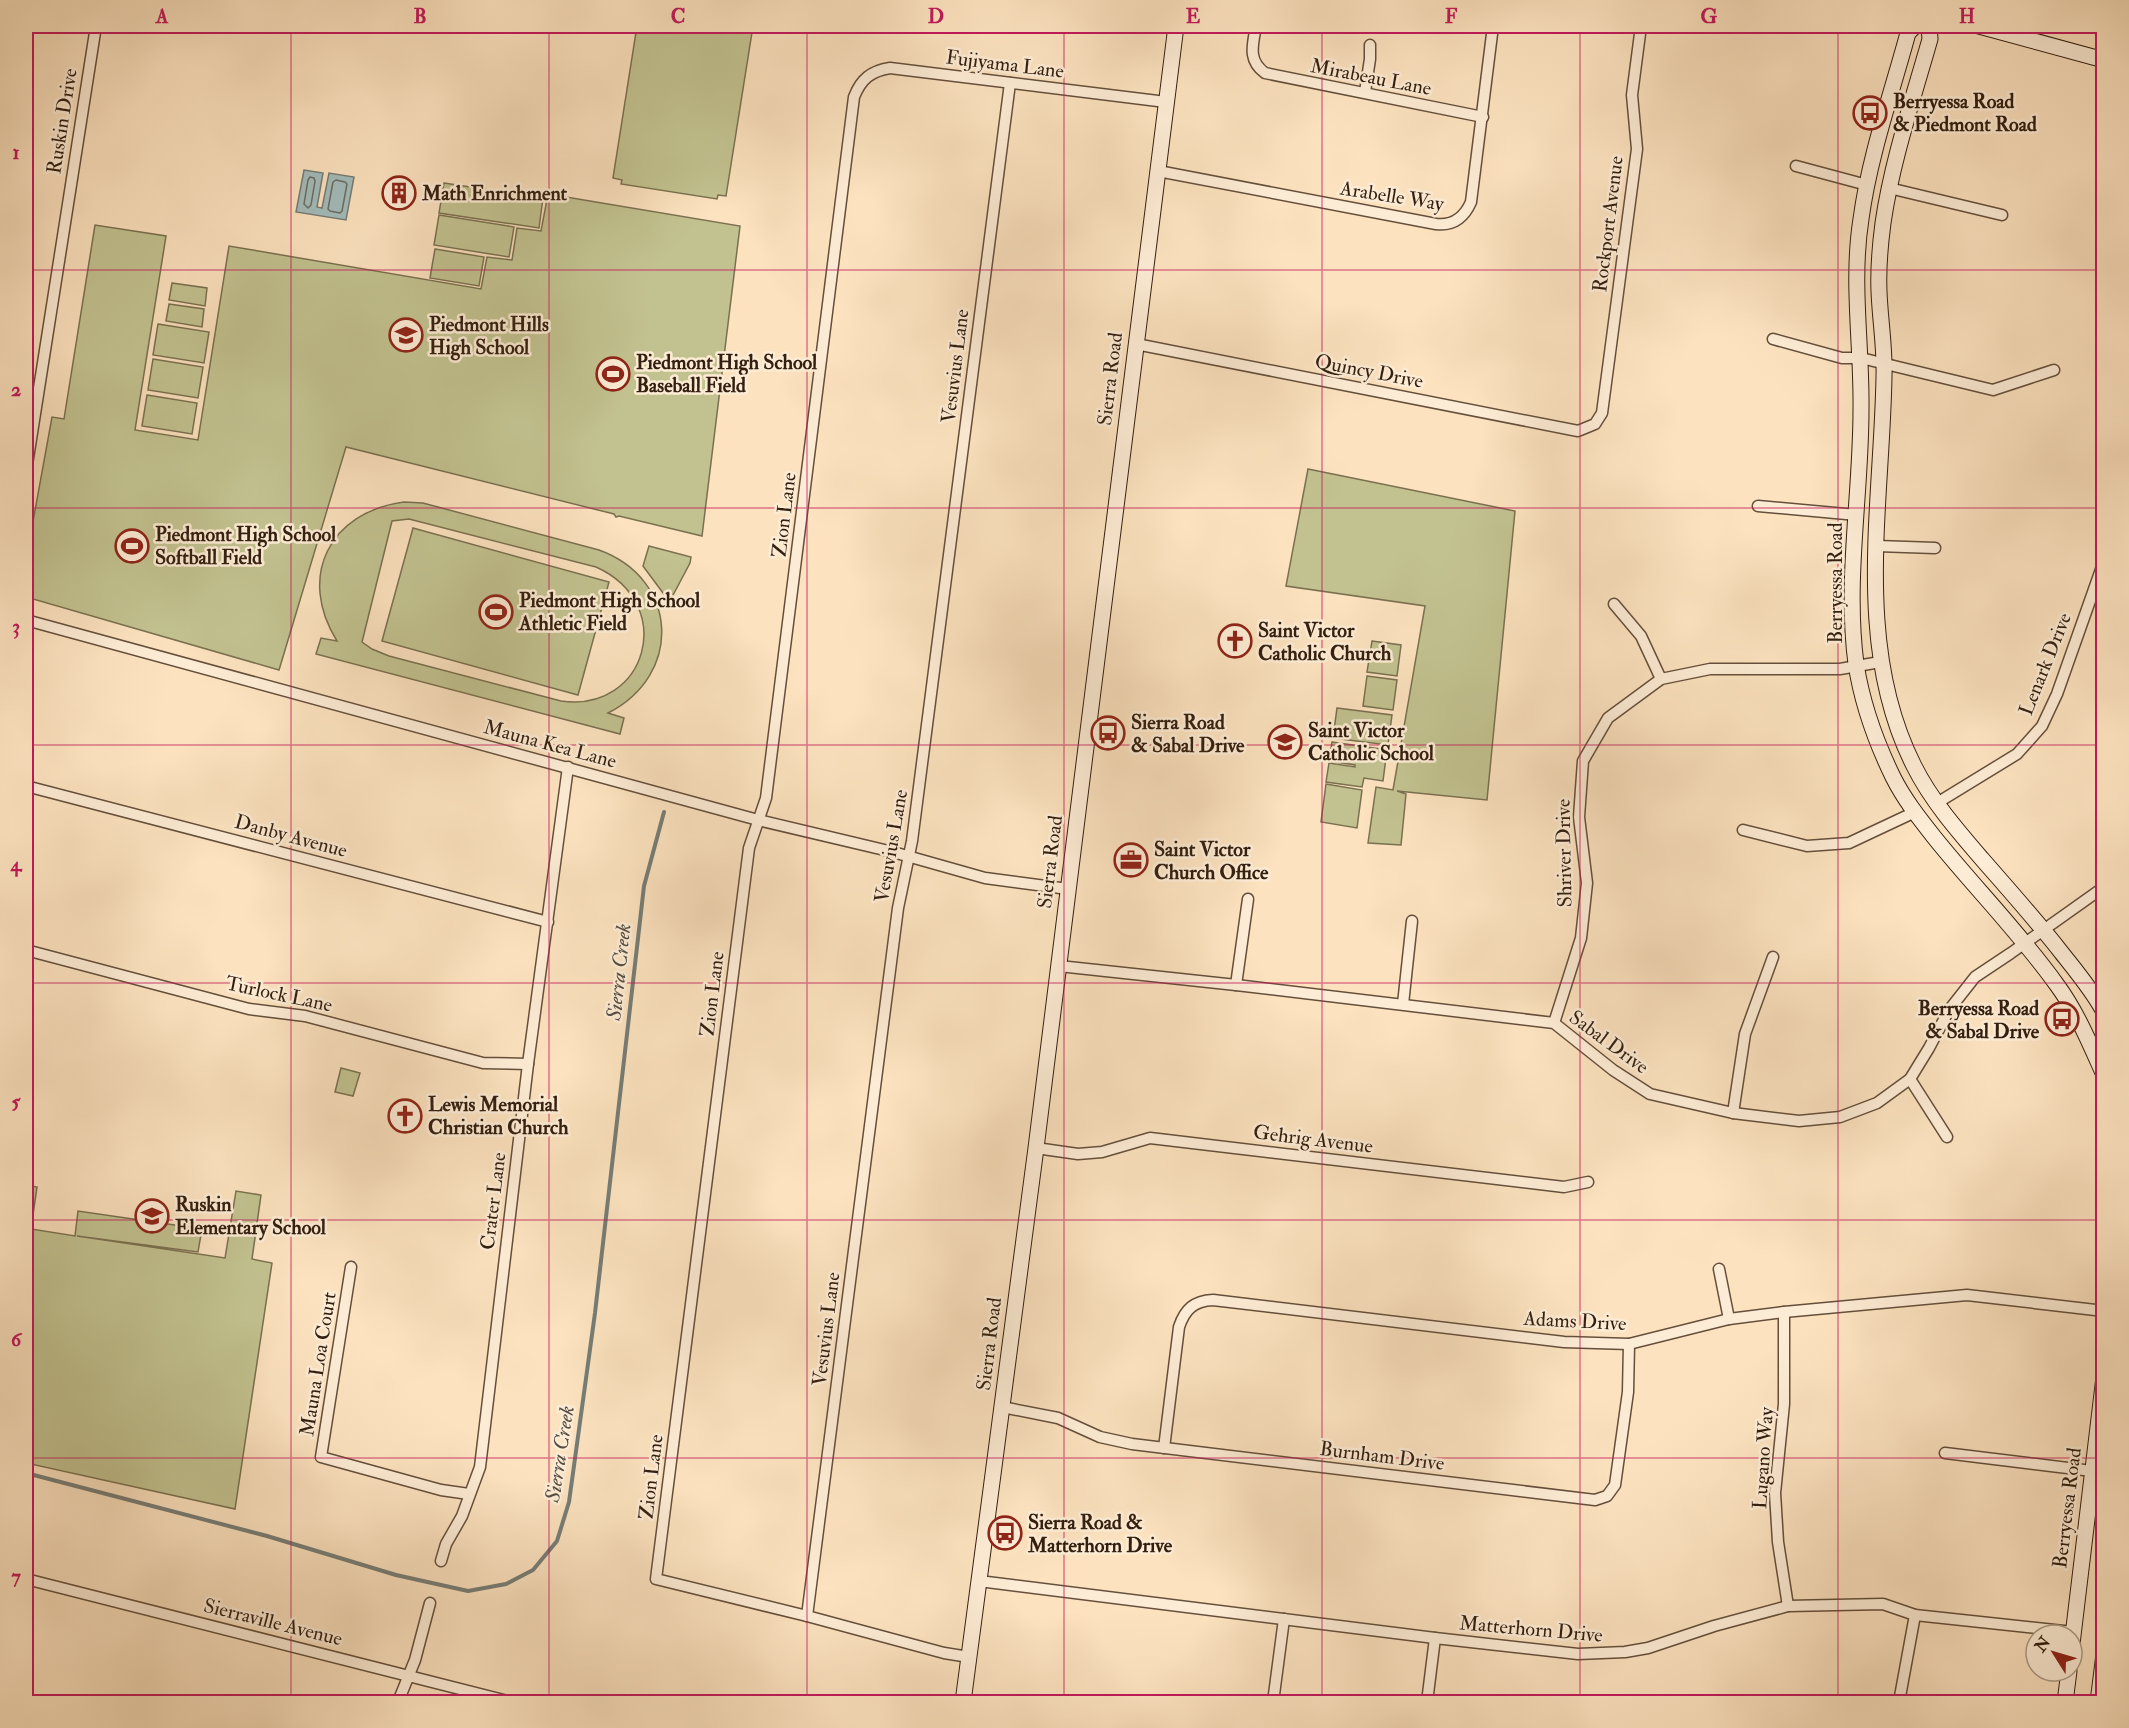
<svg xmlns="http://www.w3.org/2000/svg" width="2129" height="1728" viewBox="0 0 2129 1728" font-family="'IM FELL Double Pica',serif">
  <rect width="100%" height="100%" fill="#fce2bf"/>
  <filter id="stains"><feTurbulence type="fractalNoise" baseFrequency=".00333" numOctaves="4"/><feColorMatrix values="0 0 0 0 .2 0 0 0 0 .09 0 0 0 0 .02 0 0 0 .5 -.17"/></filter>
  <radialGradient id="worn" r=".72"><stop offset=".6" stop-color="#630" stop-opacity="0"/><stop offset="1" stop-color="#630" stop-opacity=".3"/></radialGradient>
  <g fill="#c2c290" stroke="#7a7050" stroke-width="1.5" fill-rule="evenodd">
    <path d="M637 26H753L726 196 718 195 717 199 621 184 622 180 613 178Z"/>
    <path d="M444 183 543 198 539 228 439 213Z"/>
    <path d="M548 194 740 226 702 536 619 516 616 517 614 514 346 447 279 670 26 597V560L52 417 64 419 95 225 166 236 135 430 198 440 229 246 481 289 487 257 512 260 517 228 541 231Z"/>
    <path d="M439 215 514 227 509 257 434 245Z"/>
    <path d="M435 249 484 257 479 286 430 278Z"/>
    <path d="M172 283 207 288 205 306 169 300Z"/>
    <path d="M169 304 204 309 202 327 166 321Z"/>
    <path d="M158 324 209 332 204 363 153 355Z"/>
    <path d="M153 359 203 367 198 398 148 390Z"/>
    <path d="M147 395 197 403 192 434 142 426Z"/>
    <path d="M1308 469 1515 511 1487 800 1397 791 1406 794 1401 845 1368 843 1376 787 1393 790 1425 606 1286 586Z"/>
    <path d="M404 502 423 503 599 550C679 579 683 675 608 713L624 718 620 734 316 654 321 638 337 641C297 577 329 512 404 502ZM409 519 596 567C678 604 647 713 561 701L389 656 372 649 362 642 392 521Z"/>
    <path d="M413 528 609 582 578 695 382 641Z"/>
    <path d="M649 546 691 557 690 563 672 597H666L643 566Z"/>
    <path d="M1372 641 1401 645 1397 676 1367 672Z"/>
    <path d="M1367 676 1397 680 1393 710 1363 706Z"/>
    <path d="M1337 708 1392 715 1388 745 1333 738Z"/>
    <path d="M1332 742 1387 750 1383 781 1364 778 1362 787 1326 782 1329 763 1355 767V765L1329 761Z"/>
    <path d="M1326 784 1362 790 1357 828 1321 822Z"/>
    <path d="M341 1068 360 1073 353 1096 335 1092Z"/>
    <path d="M26 1185 37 1187 31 1229 75 1236 78 1211 202 1229 198 1252 77 1236 225 1258 236 1191 261 1195 252 1259 272 1263 235 1509 26 1463Z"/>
  </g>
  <path fill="#a3bcbb" stroke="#767d76" stroke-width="1.5" d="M304 170 323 173 317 207 322 208 329 173 354 177 346 220 296 212Z"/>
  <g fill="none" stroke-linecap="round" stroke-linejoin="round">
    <g stroke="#6b6d65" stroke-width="1.5">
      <path d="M310 177 314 178 315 181 311 205 308 208 304 204 308 180Z"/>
      <path d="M336 180 345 182 347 184 342 211 340 213 330 211 328 209 333 182Z"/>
    </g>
    <path stroke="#767d76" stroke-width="4" d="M26 1473 267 1536 396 1575 468 1591 506 1584 533 1570 557 1541 569 1502 595 1313 644 886 664 812"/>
    <g stroke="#654f3b" stroke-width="13">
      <g id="street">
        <path d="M1256 26C1253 44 1247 60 1265 73L1483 117"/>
        <path d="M1365 92 1370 59V45"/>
        <path d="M1796 166 1867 185"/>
        <path d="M1158 171 1436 224C1453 226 1464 218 1471 202L1493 26"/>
        <path d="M1889 188 2002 215"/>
        <path d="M1773 339 1842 358H1861L1993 390 2054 370"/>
        <path d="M1136 344 1578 431 1595 424 1602 413 1637 149 1632 95 1641 26"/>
        <path d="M26 471 96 26"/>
        <path d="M1758 506 1857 515"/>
        <path d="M1877 546 1935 548"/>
        <path d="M1614 604 1641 636 1661 679"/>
        <path d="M26 620 758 820 893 852 985 878 1068 889"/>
        <path d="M26 786 548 922"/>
        <path d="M1937 803 2017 754 2042 726 2057 694 2104 561"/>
        <path d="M1743 830 1807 846 1849 843 1915 812"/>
        <path d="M26 950 249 1009 305 1016 483 1063 528 1064"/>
        <path d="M1059 966 1236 985 1554 1023 1613 1070 1650 1094 1733 1113 1799 1121 1840 1117 1877 1103 1910 1079 1929 1048 1949 1010 1975 977 2011 953 2104 887"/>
        <path d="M1236 985 1248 899"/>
        <path d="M1403 1004 1412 921"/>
        <path d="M1554 1023 1581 938 1587 883 1579 817 1583 761 1608 718 1661 679 1710 669H1840L1880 662"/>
        <path d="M1910 1079 1947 1137"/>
        <path d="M1733 1113 1745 1034 1773 957"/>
        <path d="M1036 1148 1078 1154 1102 1152 1150 1138 1564 1187 1588 1182"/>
        <path d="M351 1267 321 1457 441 1490 469 1494"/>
        <path d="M1719 1269 1729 1319"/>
        <path d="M1784 1312V1404L1775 1493 1778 1542 1788 1606"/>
        <path d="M1002 1407 1058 1418 1100 1437 1132 1444 1595 1500 1607 1496 1615 1485 1628 1392 1629 1344"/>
        <path d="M1164 1448 1179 1327C1185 1309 1194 1301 1213 1300L1564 1342 1629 1344 1729 1319 1784 1312 1967 1295 2104 1311"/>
        <path d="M1945 1453 2092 1471"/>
        <path d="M441 1561 446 1544 462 1516 480 1467 528 1064 568 767"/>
        <path d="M26 1579 511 1702"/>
        <path d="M979 1581 1435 1638 1578 1654 1625 1652 1648 1648 1714 1626 1788 1606 1883 1604 1915 1615 2073 1632"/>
        <path d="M807 1616 898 908 912 841 1010 83"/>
        <path d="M969 1657 944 1653 807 1616 656 1579 749 848 766 798 854 97C861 79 871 71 890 68L1166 102"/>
        <path d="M398 1702 415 1660 430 1603"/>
        <path d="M1273 1702 1284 1619"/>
        <path d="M1427 1702 1435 1638"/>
        <path d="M1899 1702 1915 1615"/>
      </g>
    </g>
    <g stroke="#331e0f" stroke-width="17">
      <g id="secondary">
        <path d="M1915 26 1908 33C1892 92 1869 158 1861 219 1851 282 1862 346 1861 410 1861 495 1845 580 1856 664 1862 703 1876 742 1893 777 1904 799 1919 818 1934 837 1974 887 2020 933 2057 985 2077 1012 2090 1044 2104 1075"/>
        <path d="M1929 26 1930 39C1913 99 1892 161 1883 223 1880 246 1878 268 1879 291 1880 320 1885 347 1884 376 1882 505 1853 646 1914 766 1931 800 1957 830 1982 859 2009 890 2036 920 2061 952 2076 971 2093 991 2104 1012"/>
        <path d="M1979 26 2104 60"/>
        <path d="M2072 1644 2104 1377"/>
        <path d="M963 1702 1036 1148 1176 26"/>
        <path d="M2065 1702 2069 1671"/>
        <path d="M2098 1702 2104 1654"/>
      </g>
    </g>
    <use href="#street" stroke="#fdecd5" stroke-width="10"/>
    <use href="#secondary" stroke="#fdecd5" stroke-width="15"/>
  </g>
  <path fill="none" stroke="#c2185b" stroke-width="1.5" stroke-opacity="0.55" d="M291 26V1702M549 26V1702M807 26V1702M1064 26V1702M1322 26V1702M1580 26V1702M1838 26V1702M26 270H2104M26 508H2104M26 745H2104M26 983H2104M26 1220H2104M26 1458H2104"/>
  <defs>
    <g id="bus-ring" transform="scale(1.725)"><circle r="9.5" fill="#fdecd5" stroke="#8f2418" stroke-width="1.5"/><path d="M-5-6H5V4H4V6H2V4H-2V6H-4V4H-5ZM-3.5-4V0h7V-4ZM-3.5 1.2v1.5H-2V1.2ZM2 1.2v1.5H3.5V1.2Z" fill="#8f2418"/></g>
    <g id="building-ring" transform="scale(1.725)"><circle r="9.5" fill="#fdecd5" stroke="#8f2418" stroke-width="1.5"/><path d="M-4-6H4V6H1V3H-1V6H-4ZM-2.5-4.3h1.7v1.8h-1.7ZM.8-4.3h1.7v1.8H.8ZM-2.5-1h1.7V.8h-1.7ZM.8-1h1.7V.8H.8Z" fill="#8f2418"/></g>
    <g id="school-ring" transform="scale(1.725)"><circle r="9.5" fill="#fdecd5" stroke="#8f2418" stroke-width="1.5"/><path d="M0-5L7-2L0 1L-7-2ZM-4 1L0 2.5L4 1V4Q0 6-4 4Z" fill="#8f2418"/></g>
    <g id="stadium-ring" transform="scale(1.725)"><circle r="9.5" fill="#fdecd5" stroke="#8f2418" stroke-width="1.5"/><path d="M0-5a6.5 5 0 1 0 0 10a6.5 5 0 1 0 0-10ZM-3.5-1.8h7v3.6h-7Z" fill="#8f2418"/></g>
    <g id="church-ring" transform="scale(1.725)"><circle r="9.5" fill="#fdecd5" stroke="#8f2418" stroke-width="1.5"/><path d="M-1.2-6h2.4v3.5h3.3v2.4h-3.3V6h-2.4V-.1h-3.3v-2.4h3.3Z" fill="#8f2418"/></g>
    <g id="office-ring" transform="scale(1.725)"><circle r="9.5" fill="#fdecd5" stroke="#8f2418" stroke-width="1.5"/><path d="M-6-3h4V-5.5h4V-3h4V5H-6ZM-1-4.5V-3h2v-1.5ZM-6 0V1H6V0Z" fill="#8f2418"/></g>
  </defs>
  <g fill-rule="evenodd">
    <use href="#bus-ring" x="1870" y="113"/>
    <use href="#building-ring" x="399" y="193"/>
    <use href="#school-ring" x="406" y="335"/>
    <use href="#stadium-ring" x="613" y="374"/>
    <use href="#stadium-ring" x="132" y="546"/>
    <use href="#stadium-ring" x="496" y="612"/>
    <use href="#church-ring" x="1235" y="641"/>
    <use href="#bus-ring" x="1108" y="733"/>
    <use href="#school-ring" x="1285" y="742"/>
    <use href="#office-ring" x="1131" y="860"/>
    <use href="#bus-ring" x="2062" y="1019"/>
    <use href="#church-ring" x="405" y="1116"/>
    <use href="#school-ring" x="152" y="1216"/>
    <use href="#bus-ring" x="1005" y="1533"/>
  </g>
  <g text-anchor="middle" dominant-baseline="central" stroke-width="5" stroke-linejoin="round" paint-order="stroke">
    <g font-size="20" fill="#331e0f" stroke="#fdecd5">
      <text transform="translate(1005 64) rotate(7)">Fujiyama Lane</text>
      <text transform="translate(1371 77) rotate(11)">Mirabeau Lane</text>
      <text transform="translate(62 121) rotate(-81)">Ruskin Drive</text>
      <text transform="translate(1392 196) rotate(9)">Arabelle Way</text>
      <text transform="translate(1608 224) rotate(-83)">Rockport Avenue</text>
      <text transform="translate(955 366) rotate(-83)">Vesuvius Lane</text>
      <text transform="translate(1369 371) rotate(11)">Quincy Drive</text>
      <text transform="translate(1110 379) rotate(-83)">Sierra Road</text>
      <text transform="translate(784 515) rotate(-83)">Zion Lane</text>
      <text transform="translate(1835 583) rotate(-90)">Berryessa Road</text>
      <text transform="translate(2045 664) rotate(-68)">Lenark Drive</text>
      <text transform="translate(550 744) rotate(15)">Mauna Kea Lane</text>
      <text transform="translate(291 836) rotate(15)">Danby Avenue</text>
      <text transform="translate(891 846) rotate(-80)">Vesuvius Lane</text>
      <text transform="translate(1564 853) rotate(-91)">Shriver Drive</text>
      <text transform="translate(1050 862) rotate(-83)">Sierra Road</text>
      <text transform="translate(279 994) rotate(12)">Turlock Lane</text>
      <text transform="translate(712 994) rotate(-83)">Zion Lane</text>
      <text transform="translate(1609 1042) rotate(36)">Sabal Drive</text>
      <text transform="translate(1313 1139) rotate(7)">Gehrig Avenue</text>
      <text transform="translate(493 1201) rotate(-83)">Crater Lane</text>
      <text transform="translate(1575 1321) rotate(3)">Adams Drive</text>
      <text transform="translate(826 1329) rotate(-83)">Vesuvius Lane</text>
      <text transform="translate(989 1344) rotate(-83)">Sierra Road</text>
      <text transform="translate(318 1364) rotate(-81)">Mauna Loa Court</text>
      <text transform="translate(1382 1456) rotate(7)">Burnham Drive</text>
      <text transform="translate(1763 1458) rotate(-86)">Lugano Way</text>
      <text transform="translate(651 1477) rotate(-83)">Zion Lane</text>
      <text transform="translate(2067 1508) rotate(-83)">Berryessa Road</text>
      <text transform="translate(273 1622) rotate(14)">Sierraville Avenue</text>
      <text transform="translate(1531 1629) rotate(5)">Matterhorn Drive</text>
    </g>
    <g font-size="20" font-weight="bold" fill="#331e0f" stroke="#fdecd5" text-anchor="start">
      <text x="1893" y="101">Berryessa Road<tspan x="1893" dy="23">&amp; Piedmont Road</tspan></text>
      <text x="422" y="193">Math Enrichment</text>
      <text x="429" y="324">Piedmont Hills<tspan x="429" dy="23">High School</tspan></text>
      <text x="636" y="362">Piedmont High School<tspan x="636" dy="23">Baseball Field</tspan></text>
      <text x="155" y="534">Piedmont High School<tspan x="155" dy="23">Softball Field</tspan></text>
      <text x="519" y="600">Piedmont High School<tspan x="519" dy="23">Athletic Field</tspan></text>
      <text x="1258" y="630">Saint Victor<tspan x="1258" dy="23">Catholic Church</tspan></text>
      <text x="1131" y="722">Sierra Road<tspan x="1131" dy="23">&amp; Sabal Drive</tspan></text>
      <text x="1308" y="730">Saint Victor<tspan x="1308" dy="23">Catholic School</tspan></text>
      <text x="1154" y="849">Saint Victor<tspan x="1154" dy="23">Church Office</tspan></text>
      <text x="2039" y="1008" text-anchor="end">Berryessa Road<tspan x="2039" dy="23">&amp; Sabal Drive</tspan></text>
      <text x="428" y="1104">Lewis Memorial<tspan x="428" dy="23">Christian Church</tspan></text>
      <text x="175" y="1204">Ruskin<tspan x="175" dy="23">Elementary School</tspan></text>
      <text x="1028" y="1522">Sierra Road &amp;<tspan x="1028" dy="23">Matterhorn Drive</tspan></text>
    </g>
    <g font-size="21" font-style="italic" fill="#554d43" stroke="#fdecd5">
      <text transform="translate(619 972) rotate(-84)">Sierra Creek</text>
      <text transform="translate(560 1454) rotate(-81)">Sierra Creek</text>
    </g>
  </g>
  <rect width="2129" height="1728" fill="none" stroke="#fce2bf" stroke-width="66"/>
  <g transform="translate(2054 1653) rotate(307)"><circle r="28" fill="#fdecd5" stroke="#ac9a86" stroke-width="1.5"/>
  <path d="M0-4.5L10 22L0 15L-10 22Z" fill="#8f2418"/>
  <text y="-9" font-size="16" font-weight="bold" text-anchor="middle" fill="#331e0f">N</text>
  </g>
  <rect x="33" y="33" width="2063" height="1662" fill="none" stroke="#c2185b" stroke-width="2"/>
  <g font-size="20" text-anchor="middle" font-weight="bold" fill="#c2185b">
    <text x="162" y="23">A</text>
    <text x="420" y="23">B</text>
    <text x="678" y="23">C</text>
    <text x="936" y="23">D</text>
    <text x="1193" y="23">E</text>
    <text x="1451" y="23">F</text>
    <text x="1709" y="23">G</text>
    <text x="1967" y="23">H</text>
    <text x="16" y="159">1</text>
    <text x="16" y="396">2</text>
    <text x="16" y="633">3</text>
    <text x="16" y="871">4</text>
    <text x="16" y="1108">5</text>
    <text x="16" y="1346">6</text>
    <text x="16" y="1583">7</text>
  </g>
  <rect width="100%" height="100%" filter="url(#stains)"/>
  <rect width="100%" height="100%" fill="url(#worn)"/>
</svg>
